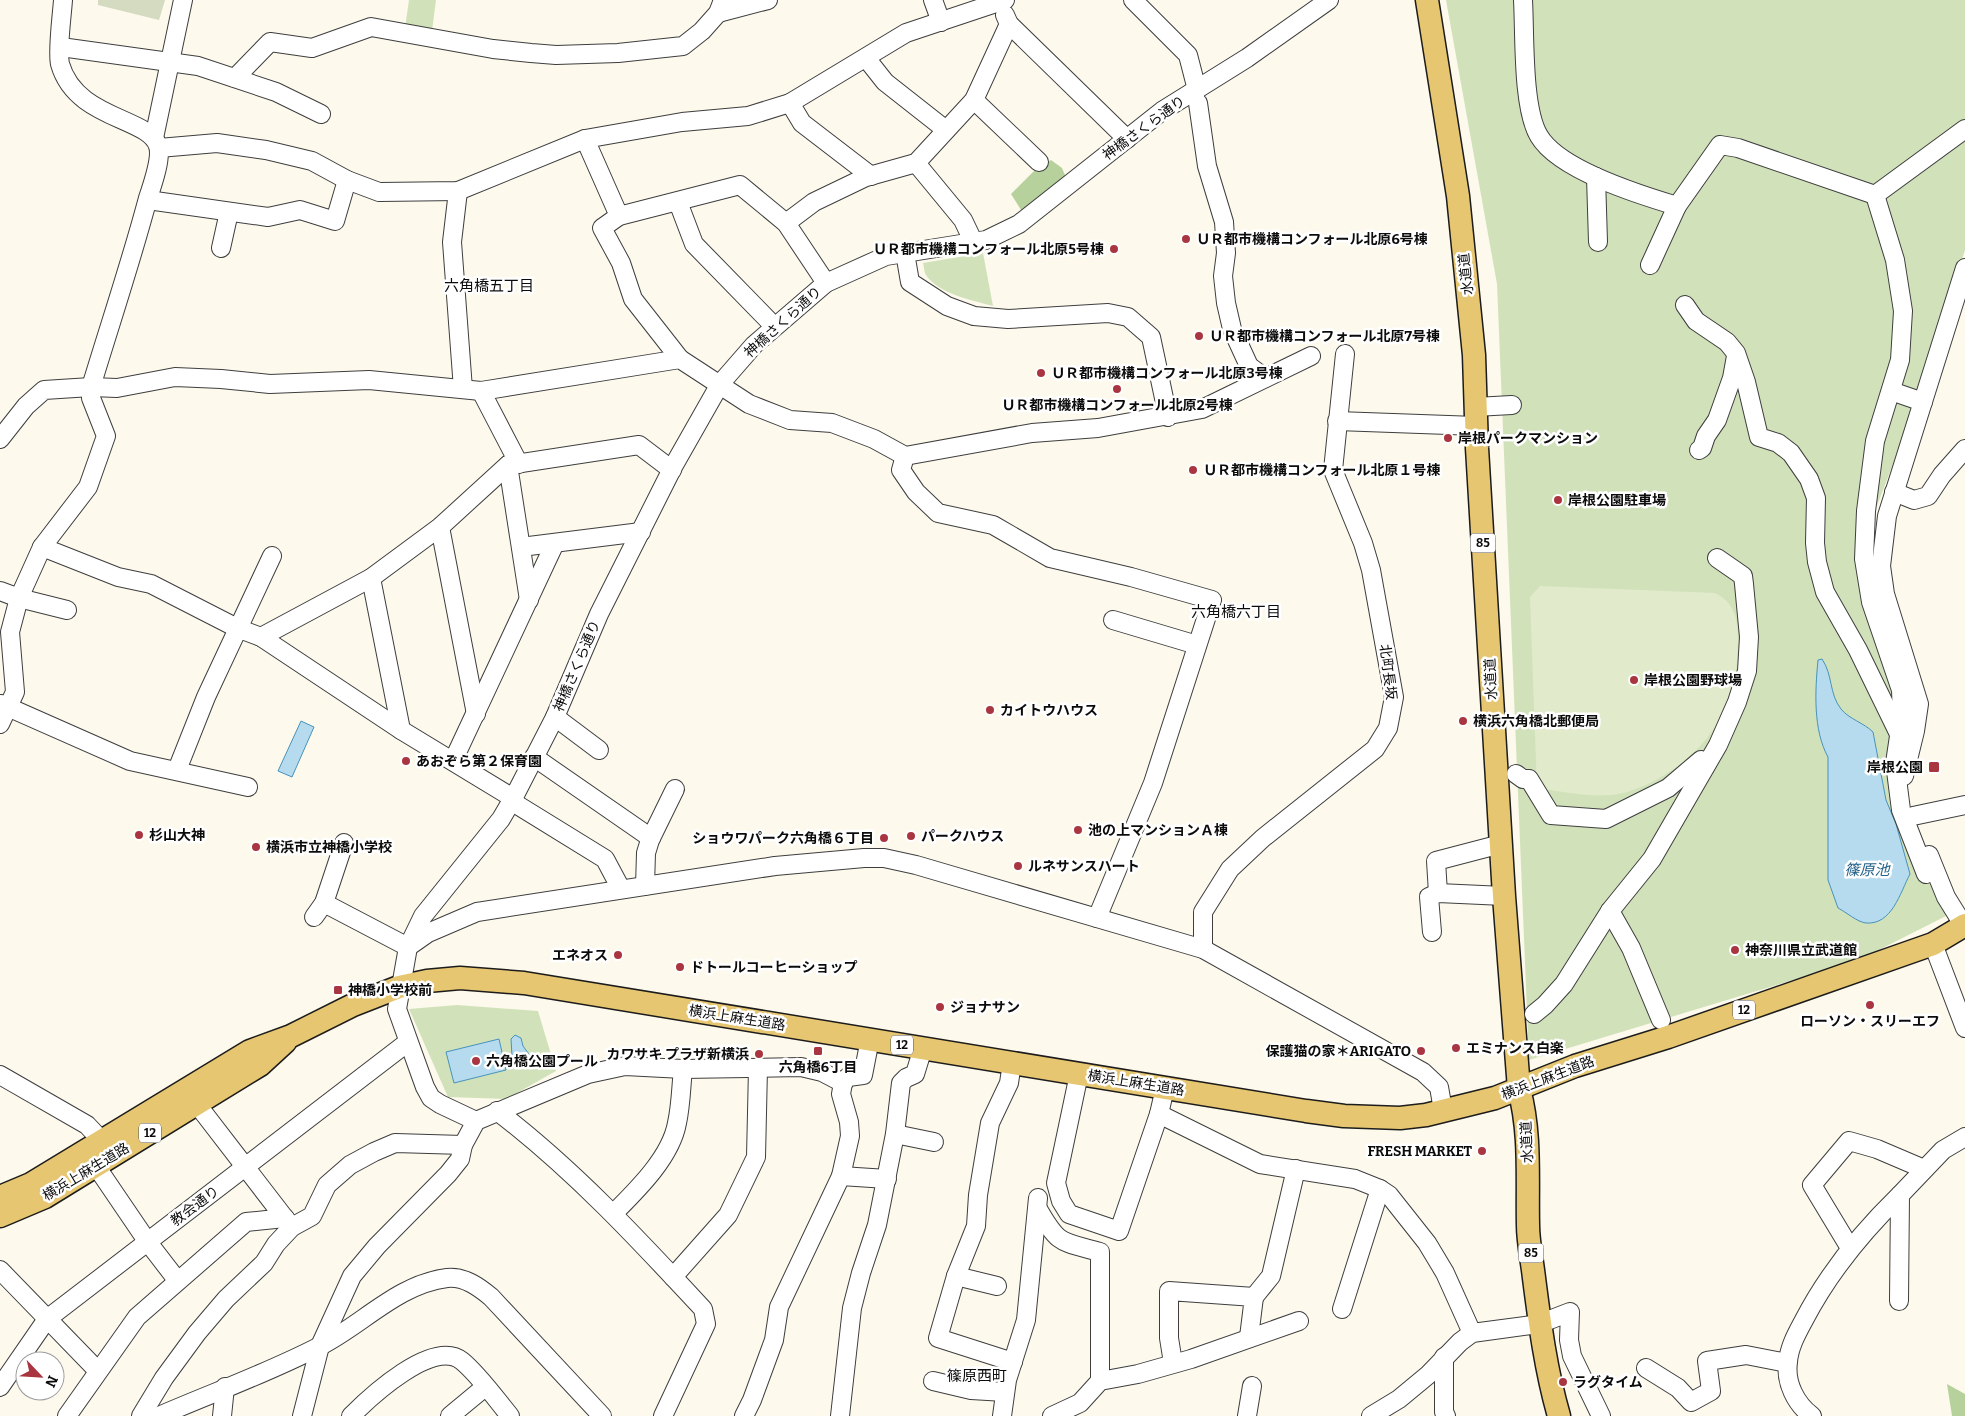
<svg xmlns="http://www.w3.org/2000/svg" width="1965" height="1416" viewBox="0 0 1965 1416" font-family="Bitter,'Noto Sans JP',serif">
  <rect width="100%" height="100%" fill="#fdf9ec"/>
  <g fill="#d1e2ba">
    <path d="M409 0H436L432 31 405 28Z"/>
    <path d="M1446 0H1965V250L1918 399 1875 511 1868 562 1911 697 1905 806 1946 916 1859 960 1529 1060 1497 284Z"/>
    <path d="M983 253 993 306C974 301 937 293 926 275 924 272 924 266 923 263Z"/>
    <path d="M457 1005 538 1011 556 1071 506 1099 448 1097 409 1009Z"/>
  </g>
  <g fill="#b6d19b">
    <path d="M1051 160 1062 168 1067 180 1023 213 1011 194 1033 172Z"/>
    <path d="M1947 1384 1965 1394V1416H1952Z"/>
  </g>
  <path fill="#d4dbc0" d="M98 0H165L159 20 98 5Z"/>
  <path fill="#e1ebcb" d="M1540 586 1715 593C1735 603 1738 620 1738 641 1737 659 1737 677 1731 694 1717 740 1673 778 1627 792 1599 800 1566 792 1537 788L1530 597Z"/>
  <g fill="#b7dbee" stroke="#4792bb">
    <path d="M1822 659C1833 675 1829 694 1841 709 1849 719 1864 723 1873 732L1886 800 1896 824 1910 874C1900 893 1892 925 1866 923 1857 922 1846 912 1838 908L1828 880V757C1813 730 1815 691 1818 660Z"/>
    <path d="M301 721 314 727 292 777 278 771Z"/>
    <path d="M515 1035 521 1038 523 1046 531 1057 528 1065H517L512 1056 511 1039Z"/>
    <path d="M499 1039 506 1070 454 1083 446 1052Z"/>
  </g>
  <g fill="none" stroke-linecap="round" stroke-linejoin="round">
    <g stroke="#3e3e3e" stroke-width="20">
      <g id="minor">
        <path d="M933 0 941 22"/>
        <path d="M1133 0 1188 55 1197 90"/>
        <path d="M1523 0C1525 34 1522 108 1539 136 1559 170 1640 195 1677 206L1720 145 1738 148 1875 195"/>
        <path d="M718 13 768 0"/>
        <path d="M1005 15 1009 24 1127 139"/>
        <path d="M61 47 198 66 276 92 321 114"/>
        <path d="M866 58 885 82 946 130"/>
        <path d="M235 78 270 42 312 48 371 27 493 49 531 53 556 55 618 53 683 46 702 31 718 13 723 0"/>
        <path d="M974 100 1039 162"/>
        <path d="M790 103 802 123 871 176"/>
        <path d="M1198 103 1207 166 1224 222 1226 253 1223 276 1226 303 1232 329 1249 366 1265 378"/>
        <path d="M154 138 183 0"/>
        <path d="M585 139 619 216"/>
        <path d="M159 148 217 143 266 150 312 161 347 180 379 192 458 191 585 139 682 122 748 116 790 103 906 33 1005 0"/>
        <path d="M916 163 963 220 974 243"/>
        <path d="M1596 177 1598 242"/>
        <path d="M458 191 452 242 463 389"/>
        <path d="M1875 195 1895 260 1903 311 1900 360 1875 441 1866 511 1864 559 1871 602 1901 690 1902 716 1895 763 1901 810 1926 874"/>
        <path d="M1875 195 1965 129"/>
        <path d="M148 200 268 217 300 210 335 221 347 180"/>
        <path d="M678 202 694 244 774 326"/>
        <path d="M786 223 814 202 866 177 916 163 974 100 1009 24"/>
        <path d="M221 248 229 212"/>
        <path d="M905 253 910 282 947 306 974 316 1008 319 1108 313 1128 317 1151 337 1168 417"/>
        <path d="M1650 265 1677 206"/>
        <path d="M1685 305 1696 321 1727 342 1736 353 1746 382 1759 437 1778 443 1791 453 1809 479 1816 498 1815 543 1817 562 1825 592 1858 650 1899 734"/>
        <path d="M680 359 633 299 621 263 602 228 619 216 740 185 786 223 826 283"/>
        <path d="M481 391 519 464"/>
        <path d="M1891 391 1923 402"/>
        <path d="M1475 407 1512 405"/>
        <path d="M1337 421 1476 426"/>
        <path d="M0 439 26 406 44 390 91 387 117 388 175 377 221 379 270 384 369 380 481 391 680 359 749 404 790 420 832 423 874 439 905 456 1032 433 1098 428 1202 409 1311 356"/>
        <path d="M1699 450 1702 448 1706 436 1717 420 1732 378 1736 356"/>
        <path d="M905 456 901 470 916 492 938 513 993 525 1050 558 1131 577 1212 600 1153 783 1097 918"/>
        <path d="M508 465 529 600"/>
        <path d="M1894 492 1914 500 1928 496 1942 475 1965 449"/>
        <path d="M440 527 476 714"/>
        <path d="M42 547 118 577 151 584 237 628 261 637 401 730 513 798"/>
        <path d="M521 547 641 532"/>
        <path d="M371 578 401 730"/>
        <path d="M0 591 19 598 67 610"/>
        <path d="M1113 620 1197 645"/>
        <path d="M261 637 371 578 440 527 508 465 639 445 672 470"/>
        <path d="M1 704 130 761 248 787"/>
        <path d="M555 717 599 750"/>
        <path d="M0 724 15 692 10 632 19 598 42 547 88 487 106 436 91 398V387C110 324 131 262 148 198 152 186 162 158 158 146 149 117 76 120 60 64 57 51 62 15 63 0"/>
        <path d="M534 757 651 838"/>
        <path d="M453 761 555 543"/>
        <path d="M177 770 206 697 272 556"/>
        <path d="M1516 774 1523 779H1529L1551 815 1606 819 1668 788 1701 760 1705 767"/>
        <path d="M1904 776 1915 731 1919 704 1885 594 1881 566 1887 516 1965 268"/>
        <path d="M511 801 605 859 621 889"/>
        <path d="M1913 816 1965 805"/>
        <path d="M1929 855 1946 897 1964 926"/>
        <path d="M645 886 646 853 650 840 675 789"/>
        <path d="M1438 893 1436 861 1501 844"/>
        <path d="M324 903 408 947 423 916 501 819 515 795 555 717 599 614 674 465 720 384 754 345 826 283 886 256 986 240 1019 224 1162 111 1247 58 1329 0"/>
        <path d="M1610 911 1631 948 1661 1020"/>
        <path d="M314 917 324 903 344 843"/>
        <path d="M1432 932 1429 897 1438 893 1504 896"/>
        <path d="M1933 944 1965 1028"/>
        <path d="M1203 949V912L1230 869 1263 838 1375 749 1388 728 1394 697 1371 570 1363 543 1333 470 1345 354"/>
        <path d="M1534 1014 1545 1005 1564 984 1610 911 1652 859 1718 745 1737 702 1747 671 1749 637 1744 584 1743 576 1717 558"/>
        <path d="M1012 1063 1009 1083 990 1123 978 1195 976 1226 956 1276 938 1338 1013 1362"/>
        <path d="M1079 1074 1056 1183 1061 1201 1069 1214 1119 1231 1159 1114 1165 1088"/>
        <path d="M0 1075 87 1125 102 1141"/>
        <path d="M196 1103 290 1225"/>
        <path d="M497 1111C573 1169 638 1239 703 1309L706 1324 663 1416"/>
        <path d="M1159 1114 1260 1164 1355 1179 1380 1189 1389 1195 1427 1243 1445 1273 1472 1333"/>
        <path d="M476 1121 440 1104 431 1098 425 1087 397 1009 408 947 428 933 477 912 775 866 864 858H884L916 865 1203 949 1423 1072 1439 1087 1443 1110"/>
        <path d="M895 1134 934 1142"/>
        <path d="M96 1166 147 1241 177 1280"/>
        <path d="M841 1176 887 1179"/>
        <path d="M1038 1209C1059 1246 1061 1241 1100 1252V1381"/>
        <path d="M614 1213C637 1190 671 1157 677 1123 681 1105 681 1087 683 1069"/>
        <path d="M1850 1248 1812 1185 1849 1141 1877 1149 1924 1169"/>
        <path d="M0 1270 98 1371"/>
        <path d="M956 1276 997 1286"/>
        <path d="M673 1277 728 1215 756 1157 758 1068"/>
        <path d="M1254 1297 1271 1276 1296 1169"/>
        <path d="M1899 1301 1900 1195 1943 1150 1965 1137"/>
        <path d="M1342 1309 1380 1189"/>
        <path d="M1444 1357V1412L1446 1416"/>
        <path d="M1173 1363 1169 1338V1291L1254 1297 1249 1337"/>
        <path d="M1646 1368 1678 1388 1691 1402 1711 1391 1707 1361 1746 1355 1787 1363"/>
        <path d="M933 1381 971 1390 1005 1392"/>
        <path d="M0 1387 47 1319 408 1042"/>
        <path d="M67 1416 137 1317 246 1222 285 1218"/>
        <path d="M141 1416 164 1378 197 1333 226 1299 264 1263 276 1244 292 1227 312 1216 327 1185 350 1165 374 1152 395 1143 463 1145"/>
        <path d="M159 1416C212 1393 268 1373 320 1346 362 1325 398 1284 447 1278 464 1276 479 1287 491 1297L602 1416"/>
        <path d="M222 1416 225 1387"/>
        <path d="M302 1416 320 1346 352 1276 377 1246 448 1174 460 1159 463 1145 476 1121 588 1074 625 1066 683 1069 801 1067 822 1072 843 1083 848 1077 863 1075 870 1039"/>
        <path d="M351 1416C370 1397 433 1338 462 1361 479 1375 496 1399 510 1416"/>
        <path d="M450 1416 485 1387"/>
        <path d="M744 1416 752 1400 774 1340 779 1307 841 1176 850 1136 849 1122 841 1094 843 1083"/>
        <path d="M840 1416 852 1308 861 1273 877 1225 895 1134 901 1083 906 1078 915 1074 923 1048"/>
        <path d="M1002 1416 1007 1380 1026 1320 1038 1198"/>
        <path d="M1052 1416 1080 1403 1100 1381 1138 1374 1191 1359 1299 1321"/>
        <path d="M1247 1416 1252 1386"/>
        <path d="M1371 1416 1399 1399 1428 1375 1460 1342 1472 1333 1539 1324 1570 1312 1569 1340 1572 1356 1601 1416"/>
        <path d="M1812 1416C1796 1404 1785 1383 1788 1362 1789 1347 1797 1333 1804 1320 1829 1272 1862 1232 1900 1195"/>
      </g>
    </g>
    <g stroke="#1c1c1c" stroke-width="25">
      <g id="major">
        <path d="M1427 0 1458 196 1474 355 1477 448 1504 896 1519 1089C1531 1134 1527 1178 1528 1225 1528 1242 1532 1260 1534 1278 1540 1325 1546 1371 1559 1416"/>
        <path d="M0 1197 31 1184 250 1051 291 1036 353 1005 399 987 427 981 460 978 524 983 1306 1111 1344 1116 1400 1118 1426 1115 1495 1098 1575 1066 1668 1037 1933 944 1965 925"/>
        <path d="M0 1216 45 1197 260 1065 285 1042"/>
      </g>
    </g>
    <use href="#minor" stroke="#fff" stroke-width="18"/>
    <use href="#major" stroke="#e7c671" stroke-width="22"/>
  </g>
  <g fill="#a93540" stroke="#fff" stroke-width="2">
    <circle cx="1186" cy="239" r="5"/>
    <circle cx="1114" cy="249" r="5"/>
    <circle cx="1199" cy="336" r="5"/>
    <circle cx="1041" cy="373" r="5"/>
    <circle cx="1117" cy="389" r="5"/>
    <circle cx="1448" cy="438" r="5"/>
    <circle cx="1193" cy="470" r="5"/>
    <circle cx="1558" cy="500" r="5"/>
    <circle cx="1634" cy="680" r="5"/>
    <circle cx="990" cy="710" r="5"/>
    <circle cx="1463" cy="721" r="5"/>
    <circle cx="406" cy="761" r="5"/>
    <rect x="1928" y="761" width="12" height="12" rx="2.5"/>
    <circle cx="1078" cy="830" r="5"/>
    <circle cx="139" cy="835" r="5"/>
    <circle cx="911" cy="836" r="5"/>
    <circle cx="884" cy="838" r="5"/>
    <circle cx="256" cy="847" r="5"/>
    <circle cx="1018" cy="866" r="5"/>
    <circle cx="1735" cy="950" r="5"/>
    <circle cx="618" cy="955" r="5"/>
    <circle cx="680" cy="967" r="5"/>
    <rect x="333" y="985" width="10" height="10" rx="2.5"/>
    <circle cx="1870" cy="1005" r="5"/>
    <circle cx="940" cy="1007" r="5"/>
    <circle cx="1456" cy="1048" r="5"/>
    <rect x="813" y="1046" width="10" height="10" rx="2.5"/>
    <circle cx="1421" cy="1051" r="5"/>
    <circle cx="759" cy="1054" r="5"/>
    <circle cx="476" cy="1061" r="5"/>
    <circle cx="1482" cy="1151" r="5"/>
    <circle cx="1563" cy="1382" r="5"/>
  </g>
  <g text-anchor="middle" dominant-baseline="central" stroke-width="5" stroke-linejoin="round" paint-order="stroke">
    <g fill="#fff" stroke="#545454" stroke-width="1">
      <rect x="1470.5" y="533.5" width="25" height="19" rx="4"/>
      <rect x="1733" y="1000.5" width="22" height="19" rx="4"/>
      <rect x="891" y="1035.5" width="22" height="19" rx="4"/>
      <rect x="139" y="1123.5" width="22" height="19" rx="4"/>
      <rect x="1518.5" y="1243.5" width="25" height="19" rx="4"/>
    </g>
    <g font-size="12" font-weight="bold" fill="#0b0b0b">
      <text x="1483" y="543">85</text>
      <text x="1744" y="1010">12</text>
      <text x="902" y="1045">12</text>
      <text x="150" y="1133">12</text>
      <text x="1531" y="1253">85</text>
    </g>
    <g font-size="14" fill="#0b0b0b" stroke="#fff">
      <text transform="translate(1144 128) rotate(-36)">神橋さくら通り</text>
      <text transform="translate(1466 274) rotate(-96)">水道道</text>
      <text transform="translate(783 322) rotate(-42)">神橋さくら通り</text>
      <text transform="translate(577 666) rotate(-67)">神橋さくら通り</text>
      <text transform="translate(1388 672) rotate(83)">北町長坂</text>
      <text transform="translate(1491 679) rotate(-93)">水道道</text>
      <text transform="translate(737 1018) rotate(9)">横浜上麻生道路</text>
      <text transform="translate(1548 1078) rotate(-21)">横浜上麻生道路</text>
      <text transform="translate(1136 1083) rotate(9)">横浜上麻生道路</text>
      <text transform="translate(1527 1142) rotate(-93)">水道道</text>
      <text transform="translate(86 1172) rotate(-31)">横浜上麻生道路</text>
      <text transform="translate(195 1206) rotate(-37)">教会通り</text>
    </g>
    <g font-size="14" font-weight="bold" fill="#0b0b0b" stroke="#fff" text-anchor="start">
      <text x="1196" y="239">ＵＲ都市機構コンフォール北原6号棟</text>
      <text x="1104" y="249" text-anchor="end">ＵＲ都市機構コンフォール北原5号棟</text>
      <text x="1209" y="336">ＵＲ都市機構コンフォール北原7号棟</text>
      <text x="1051" y="373">ＵＲ都市機構コンフォール北原3号棟</text>
      <text x="1117" y="405" text-anchor="middle">ＵＲ都市機構コンフォール北原2号棟</text>
      <text x="1458" y="438">岸根パークマンション</text>
      <text x="1203" y="470">ＵＲ都市機構コンフォール北原１号棟</text>
      <text x="1568" y="500">岸根公園駐車場</text>
      <text x="1644" y="680">岸根公園野球場</text>
      <text x="1000" y="710">カイトウハウス</text>
      <text x="1473" y="721">横浜六角橋北郵便局</text>
      <text x="416" y="761">あおぞら第２保育園</text>
      <text x="1923" y="767" text-anchor="end">岸根公園</text>
      <text x="1088" y="830">池の上マンションＡ棟</text>
      <text x="149" y="835">杉山大神</text>
      <text x="921" y="836">パークハウス</text>
      <text x="874" y="838" text-anchor="end">ショウワパーク六角橋６丁目</text>
      <text x="266" y="847">横浜市立神橋小学校</text>
      <text x="1028" y="866">ルネサンスハート</text>
      <text x="1745" y="950">神奈川県立武道館</text>
      <text x="608" y="955" text-anchor="end">エネオス</text>
      <text x="690" y="967">ドトールコーヒーショップ</text>
      <text x="348" y="990">神橋小学校前</text>
      <text x="950" y="1007">ジョナサン</text>
      <text x="1870" y="1021" text-anchor="middle">ローソン・スリーエフ</text>
      <text x="1466" y="1048">エミナンス白楽</text>
      <text x="1411" y="1051" text-anchor="end">保護猫の家＊ARIGATO</text>
      <text x="749" y="1054" text-anchor="end">カワサキ プラザ新横浜</text>
      <text x="486" y="1061">六角橋公園プール</text>
      <text x="818" y="1067" text-anchor="middle">六角橋6丁目</text>
      <text x="1472" y="1151" text-anchor="end">FRESH MARKET</text>
      <text x="1573" y="1382">ラグタイム</text>
    </g>
    <g font-size="15" fill="#0b0b0b" stroke="#fff">
      <text x="489" y="286">六角橋五丁目</text>
      <text x="1236" y="612">六角橋六丁目</text>
      <text x="977" y="1376">篠原西町</text>
    </g>
    <g font-size="15" font-style="italic" fill="#25638c" stroke="#fff">
      <text x="1867" y="870">篠原池</text>
    </g>
  </g>
  <g transform="translate(40 1376) rotate(115)"><circle r="24" fill="#ffffff" stroke="#9d9d9d"/>
  <path d="M0-4L9 19L0 12L-9 19Z" fill="#a93540"/>
  <text y="-8" font-size="14" font-weight="bold" text-anchor="middle" fill="#0b0b0b">N</text>
  </g>
</svg>
